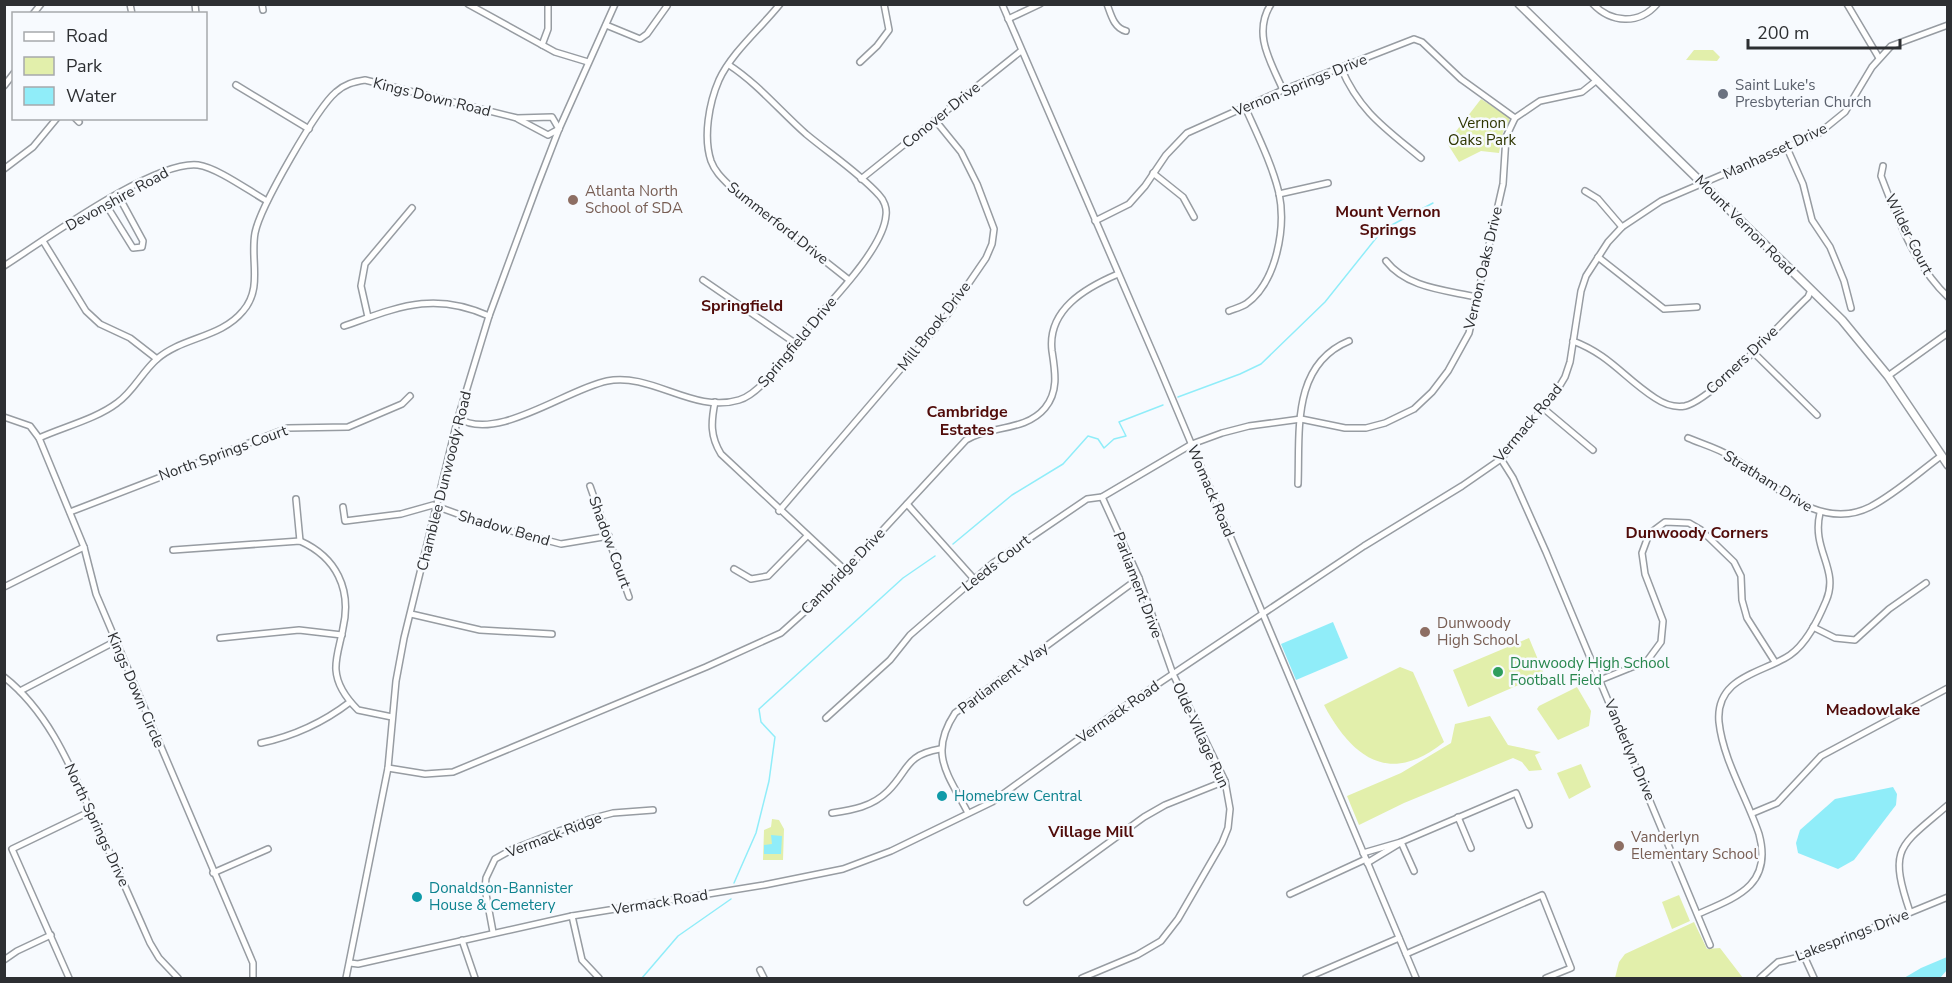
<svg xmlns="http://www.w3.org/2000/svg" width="1952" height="983" viewBox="0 0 1952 983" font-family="'Nunito Sans',sans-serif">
  <rect width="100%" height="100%" fill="#f7fafe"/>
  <g fill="#e2efab">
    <path d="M1694 50H1713L1720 57 1717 61 1686 60Z"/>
    <path d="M1481 99 1509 117 1510 123 1503 132 1499 153 1481 151 1459 162 1447 143Z"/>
    <path d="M1529 638 1544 674 1468 707 1453 670Z"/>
    <path d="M1400 667 1413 672 1444 742C1390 786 1352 758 1324 705Z"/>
    <path d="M1577 687 1591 711 1589 726 1558 740 1537 709 1539 706Z"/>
    <path d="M1490 716 1508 745 1541 752 1535 755 1542 770 1529 771 1522 762 1513 758 1404 803 1359 825 1347 796 1401 773 1451 743 1455 724Z"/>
    <path d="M1581 764 1591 787 1569 799 1557 773Z"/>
    <path d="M772 819 779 820 784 829 783 860H763L764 830 771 827Z"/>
    <path d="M1679 895 1690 921 1672 929 1662 902Z"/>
    <path d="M1694 922 1707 949 1720 948 1743 978H1615L1619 962 1625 954Z"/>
  </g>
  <g fill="#90edf9">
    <path d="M1333 622 1348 658 1296 680 1281 644Z"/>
    <path d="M1893 787 1897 794 1896 805 1854 860 1838 869 1798 853 1796 843 1800 830 1835 799Z"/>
    <path d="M771 835 782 836 781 854H764V845L772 844Z"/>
    <path d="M1947 957V970L1940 978H1904L1921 968Z"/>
  </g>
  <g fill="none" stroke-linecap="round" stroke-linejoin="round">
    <g stroke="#90edf9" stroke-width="1.5">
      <path d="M1178 397 1240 374 1261 364 1325 302 1377 237 1388 227 1433 203"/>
      <path d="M953 544 1012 495 1063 464 1088 436 1098 439 1104 448 1114 439 1126 436 1119 422 1163 405"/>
      <path d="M734 883 756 833 769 781 775 737 761 722 759 709 903 578 935 556"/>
      <path d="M642 978 678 936 731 899"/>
    </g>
    <g stroke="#979ca2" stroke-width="8">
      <g id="minor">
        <path d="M130 4 132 14"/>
        <path d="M195 4 196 14"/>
        <path d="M262 4 263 10"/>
        <path d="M468 4 555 52 588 62"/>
        <path d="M780 4C761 28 732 52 719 80 709 103 703 137 711 161 715 172 723 179 731 187L849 280"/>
        <path d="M1002 4 1159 367 1416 978"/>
        <path d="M1107 4C1111 15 1114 28 1126 31"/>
        <path d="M1271 4C1252 34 1271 62 1283 90"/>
        <path d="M1593 4C1611 23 1639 25 1657 4"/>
        <path d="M1847 4 1879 58"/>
        <path d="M33 14 41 4"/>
        <path d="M1008 19 1040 4"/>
        <path d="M606 25 640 39 647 34 667 6"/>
        <path d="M542 45 548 29V4"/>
        <path d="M860 62 877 46 889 30 884 4"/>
        <path d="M1341 68C1360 112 1385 128 1421 158"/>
        <path d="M236 85 309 129"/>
        <path d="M4 86 14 73"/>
        <path d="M75 118 79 122"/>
        <path d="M518 119 548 135 559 129"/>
        <path d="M1787 148 1803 184 1812 220 1830 247 1844 281 1851 308"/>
        <path d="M1883 166 1881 176C1897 218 1915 266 1948 297"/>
        <path d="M4 169 33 147 57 118"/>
        <path d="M1153 173 1183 197 1194 217"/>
        <path d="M861 179 1021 51"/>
        <path d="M1585 191 1598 199 1622 227"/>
        <path d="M1279 194 1328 183"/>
        <path d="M105 203 133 248 142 247 143 241 118 195"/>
        <path d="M1095 221 1129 204 1145 186 1166 155 1187 133 1283 90 1414 39 1422 42 1461 79 1515 118"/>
        <path d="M43 241 86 311 100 324 130 338 157 359"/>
        <path d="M1598 257 1664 309 1697 307"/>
        <path d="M1386 261C1407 288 1445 290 1476 297"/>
        <path d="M4 266C45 240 154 160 198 165 218 168 249 191 267 201"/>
        <path d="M703 280 795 343"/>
        <path d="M1229 311C1234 309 1241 307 1246 304 1277 282 1286 227 1279 193 1272 164 1257 134 1245 107"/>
        <path d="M368 317 361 286 365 264 412 208"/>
        <path d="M344 326C399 307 433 291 489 316"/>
        <path d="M1573 341C1610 355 1624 378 1655 398 1664 404 1674 408 1685 406 1714 399 1783 320 1808 297L1811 290"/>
        <path d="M1753 352 1817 415"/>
        <path d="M1888 376 1948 333"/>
        <path d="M715 402C711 422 710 436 721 454L845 570"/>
        <path d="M1543 408 1593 450"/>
        <path d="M4 417 30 426 39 438 84 547 96 594 253 963V978"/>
        <path d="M458 418C496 443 567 389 607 381 652 372 693 414 739 400 764 393 795 343 813 322 834 298 884 247 886 215 887 208 884 200 879 195 858 172 830 154 806 134 780 111 758 84 729 65"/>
        <path d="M39 438C63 427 96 419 117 403 133 392 142 372 157 359 182 337 221 338 243 311 263 288 250 260 255 233 260 207 317 108 336 92 345 84 353 82 365 80L517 118 552 117 559 129"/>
        <path d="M1688 438C1702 444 1717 448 1730 456 1771 481 1818 533 1870 507 1895 494 1918 473 1941 456"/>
        <path d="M1501 459 1513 478 1546 552 1710 945"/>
        <path d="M1298 484C1300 432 1291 365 1349 341"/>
        <path d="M590 486 629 597"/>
        <path d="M296 499 300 541"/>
        <path d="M907 504 974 579"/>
        <path d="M343 507 345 521 401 514 433 505 485 524 561 544 609 536"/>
        <path d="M779 511 947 315 986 258 992 244 994 229 977 184 961 152 935 120"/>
        <path d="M70 512 288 428 348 427 402 404 410 396"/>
        <path d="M173 550 300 541C336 557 352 589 343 628 341 641 335 657 336 670 337 685 347 699 358 710L392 717"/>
        <path d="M734 569 751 579 768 576 807 536"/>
        <path d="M4 587 84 547"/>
        <path d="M411 614 480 630 552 634"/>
        <path d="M1813 627 1835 638 1855 640 1889 609 1926 583"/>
        <path d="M220 638 299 630 342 635"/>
        <path d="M4 677C50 713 72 770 95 821 114 861 132 902 150 943L159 958 178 978"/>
        <path d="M1600 680 1647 661 1661 642 1663 621 1645 574 1642 553 1649 534 1665 522 1689 523 1701 530 1734 562 1741 576 1742 600 1747 618 1775 662"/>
        <path d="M20 691 116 641"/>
        <path d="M826 718 890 660 910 635 993 563 1087 499 1102 497 1192 444 1222 433 1249 426 1301 419 1345 428H1366L1385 423 1414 409 1432 392 1448 371 1469 333 1503 184 1506 137 1515 118 1540 101 1582 92 1597 80"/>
        <path d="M261 743C294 736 324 722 350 702"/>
        <path d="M388 768 425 774 453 772 706 667 781 633 820 598 966 440C990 425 1025 432 1045 408 1059 391 1055 371 1052 351 1047 310 1085 288 1118 274"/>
        <path d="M832 813C852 810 872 807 888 791 909 770 905 755 940 749"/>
        <path d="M968 813C948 774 928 754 955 713L1139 578"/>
        <path d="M1753 813 1777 803 1821 756 1948 688"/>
        <path d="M1458 817 1471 848"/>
        <path d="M1401 842 1414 871"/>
        <path d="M1363 853 1401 842 1516 793 1529 825"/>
        <path d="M1367 863 1400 843"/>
        <path d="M213 873 268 849"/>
        <path d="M1290 894 1366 859"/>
        <path d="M1027 902 1144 817 1165 805 1225 781"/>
        <path d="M1910 912C1888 847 1899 847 1948 805"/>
        <path d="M1698 914C1737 897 1773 885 1759 834 1747 798 1723 760 1719 722 1715 676 1764 673 1790 655 1807 643 1818 620 1826 601 1840 569 1811 550 1820 513"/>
        <path d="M572 916 582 960 599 978"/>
        <path d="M493 932 485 889 486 878 495 859 511 850 590 819 613 813 653 810"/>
        <path d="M462 940 475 978"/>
        <path d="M1406 954 1542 895 1571 968 1546 978"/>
        <path d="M1804 956 1814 978"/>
        <path d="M4 960 17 951 51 935"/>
        <path d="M350 963 358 964 572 916 764 885 843 869 891 851 992 802 1122 708 1364 546 1462 486 1501 459 1556 392 1565 377 1570 362 1581 291 1586 276 1608 242 1622 227 1661 201 1818 134 1845 112 1872 67 1891 46 1948 25"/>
        <path d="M760 970 764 978"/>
        <path d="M69 978 12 849 91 811"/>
        <path d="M346 978 388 768 396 681 404 638 458 418 489 316 537 186 559 129 615 4"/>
        <path d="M1082 978 1137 955 1161 941 1178 919 1222 843 1228 828 1230 809 1225 781 1173 674 1139 578 1102 497"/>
        <path d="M1306 978 1399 938"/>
        <path d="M1760 978 1778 962 1804 956 1948 897"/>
      </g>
    </g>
    <g stroke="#979ca2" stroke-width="10">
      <path id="major" d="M1519 4 1842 320 1888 376 1948 465"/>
    </g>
    <use href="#minor" stroke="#fff" stroke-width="5"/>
    <use href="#major" stroke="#fff" stroke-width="7"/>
  </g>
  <circle fill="#6b7280" stroke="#f7fafe" stroke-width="2" cx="1723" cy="94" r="6"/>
  <g fill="#8d6e63" stroke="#f7fafe" stroke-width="2">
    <circle cx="573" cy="200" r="6"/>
    <circle cx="1425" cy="632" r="6"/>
    <circle cx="1619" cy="846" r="6"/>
  </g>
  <circle fill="#2e9e5b" stroke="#f7fafe" stroke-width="2" cx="1498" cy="672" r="6"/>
  <g fill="#0f9aa8" stroke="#f7fafe" stroke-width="2">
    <circle cx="942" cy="796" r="6"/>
    <circle cx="417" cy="897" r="6"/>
  </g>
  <g text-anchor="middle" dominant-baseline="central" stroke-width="5" stroke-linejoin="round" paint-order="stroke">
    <g font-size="15" fill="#2d2f32" stroke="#f7fafe">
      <text transform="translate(1300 85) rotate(-22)">Vernon Springs Drive</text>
      <text transform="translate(432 97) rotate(14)">Kings Down Road</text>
      <text transform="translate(941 115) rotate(-39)">Conover Drive</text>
      <text transform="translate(1775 151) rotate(-25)">Manhasset Drive</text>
      <text transform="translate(117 199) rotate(-29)">Devonshire Road</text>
      <text transform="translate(778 223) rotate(38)">Summerford Drive</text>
      <text transform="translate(1745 225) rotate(45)">Mount Vernon Road</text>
      <text transform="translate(1909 234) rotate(63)">Wilder Court</text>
      <text transform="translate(1483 268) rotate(-77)">Vernon Oaks Drive</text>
      <text transform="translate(934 326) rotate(-52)">Mill Brook Drive</text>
      <text transform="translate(797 342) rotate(-50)">Springfield Drive</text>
      <text transform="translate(1742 360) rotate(-43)">Corners Drive</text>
      <text transform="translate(1528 423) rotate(-50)">Vermack Road</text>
      <text transform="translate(223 453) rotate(-20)">North Springs Court</text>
      <text transform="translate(444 481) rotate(-76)">Chamblee Dunwoody Road</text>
      <text transform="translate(1768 481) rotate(32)">Stratham Drive</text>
      <text transform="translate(1211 491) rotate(67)">Womack Road</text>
      <text transform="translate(504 528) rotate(16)">Shadow Bend</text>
      <text transform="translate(610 542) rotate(70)">Shadow Court</text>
      <text transform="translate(996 563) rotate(-38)">Leeds Court</text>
      <text transform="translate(843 571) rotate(-46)">Cambridge Drive</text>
      <text transform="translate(1138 585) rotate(69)">Parliament Drive</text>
      <text transform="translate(1003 678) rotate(-37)">Parliament Way</text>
      <text transform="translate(136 690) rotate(67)">Kings Down Circle</text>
      <text transform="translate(1118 712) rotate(-35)">Vermack Road</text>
      <text transform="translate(1201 735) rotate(65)">Olde Village Run</text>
      <text transform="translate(1630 750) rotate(67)">Vanderlyn Drive</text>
      <text transform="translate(97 825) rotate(65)">North Springs Drive</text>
      <text transform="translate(554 835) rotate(-21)">Vermack Ridge</text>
      <text transform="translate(660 902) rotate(-9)">Vermack Road</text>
      <text transform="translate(1852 935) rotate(-21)">Lakesprings Drive</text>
    </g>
    <g font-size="15" fill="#5b616d" stroke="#f7fafe" text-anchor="start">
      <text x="1735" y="85">Saint Luke's<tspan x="1735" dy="17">Presbyterian Church</tspan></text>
    </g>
    <g font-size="15" fill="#2e3500" stroke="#f7fafe">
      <text x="1482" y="123">Vernon<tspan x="1482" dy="17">Oaks Park</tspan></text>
    </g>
    <g font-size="15" fill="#785e54" stroke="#f7fafe" text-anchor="start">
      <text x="585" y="191">Atlanta North<tspan x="585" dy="17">School of SDA</tspan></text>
      <text x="1437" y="623">Dunwoody<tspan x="1437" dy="17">High School</tspan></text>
      <text x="1631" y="837">Vanderlyn<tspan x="1631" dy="17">Elementary School</tspan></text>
    </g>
    <g font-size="15" fill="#27864d" stroke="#f7fafe" text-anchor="start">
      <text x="1510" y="663">Dunwoody High School<tspan x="1510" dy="17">Football Field</tspan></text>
    </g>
    <g font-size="15" fill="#0d838f" stroke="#f7fafe" text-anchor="start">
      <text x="954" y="796">Homebrew Central</text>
      <text x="429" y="888">Donaldson-Bannister<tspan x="429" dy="17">House &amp; Cemetery</tspan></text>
    </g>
    <g font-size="16" font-weight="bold" fill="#500b09" stroke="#f7fafe">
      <text x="1388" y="212">Mount Vernon<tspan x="1388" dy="18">Springs</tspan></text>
      <text x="742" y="306">Springfield</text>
      <text x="967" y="412">Cambridge<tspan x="967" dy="18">Estates</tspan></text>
      <text x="1697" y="533">Dunwoody Corners</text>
      <text x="1873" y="710">Meadowlake</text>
      <text x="1091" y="832">Village Mill</text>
    </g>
  </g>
  <rect width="1952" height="983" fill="none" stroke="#2d2f32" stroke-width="12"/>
  <rect x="12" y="12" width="195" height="108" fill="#f7fafe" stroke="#a6a9ac" stroke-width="1.5"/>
  <rect x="24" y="32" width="30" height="9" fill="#ffffff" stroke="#a6a9ac" stroke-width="1.5"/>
  <text x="66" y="42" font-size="18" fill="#2d2f32">Road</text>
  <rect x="24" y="57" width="30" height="18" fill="#e2efab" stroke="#a6a9ac" stroke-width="1.5"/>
  <text x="66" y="72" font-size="18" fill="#2d2f32">Park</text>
  <rect x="24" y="87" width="30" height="18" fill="#90edf9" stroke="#a6a9ac" stroke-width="1.5"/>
  <text x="66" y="102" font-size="18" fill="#2d2f32">Water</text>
  <path d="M1748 39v9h152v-9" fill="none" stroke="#2d2f32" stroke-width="3"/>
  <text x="1757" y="39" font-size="18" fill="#2d2f32" stroke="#f7fafe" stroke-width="4.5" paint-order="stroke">200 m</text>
</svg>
